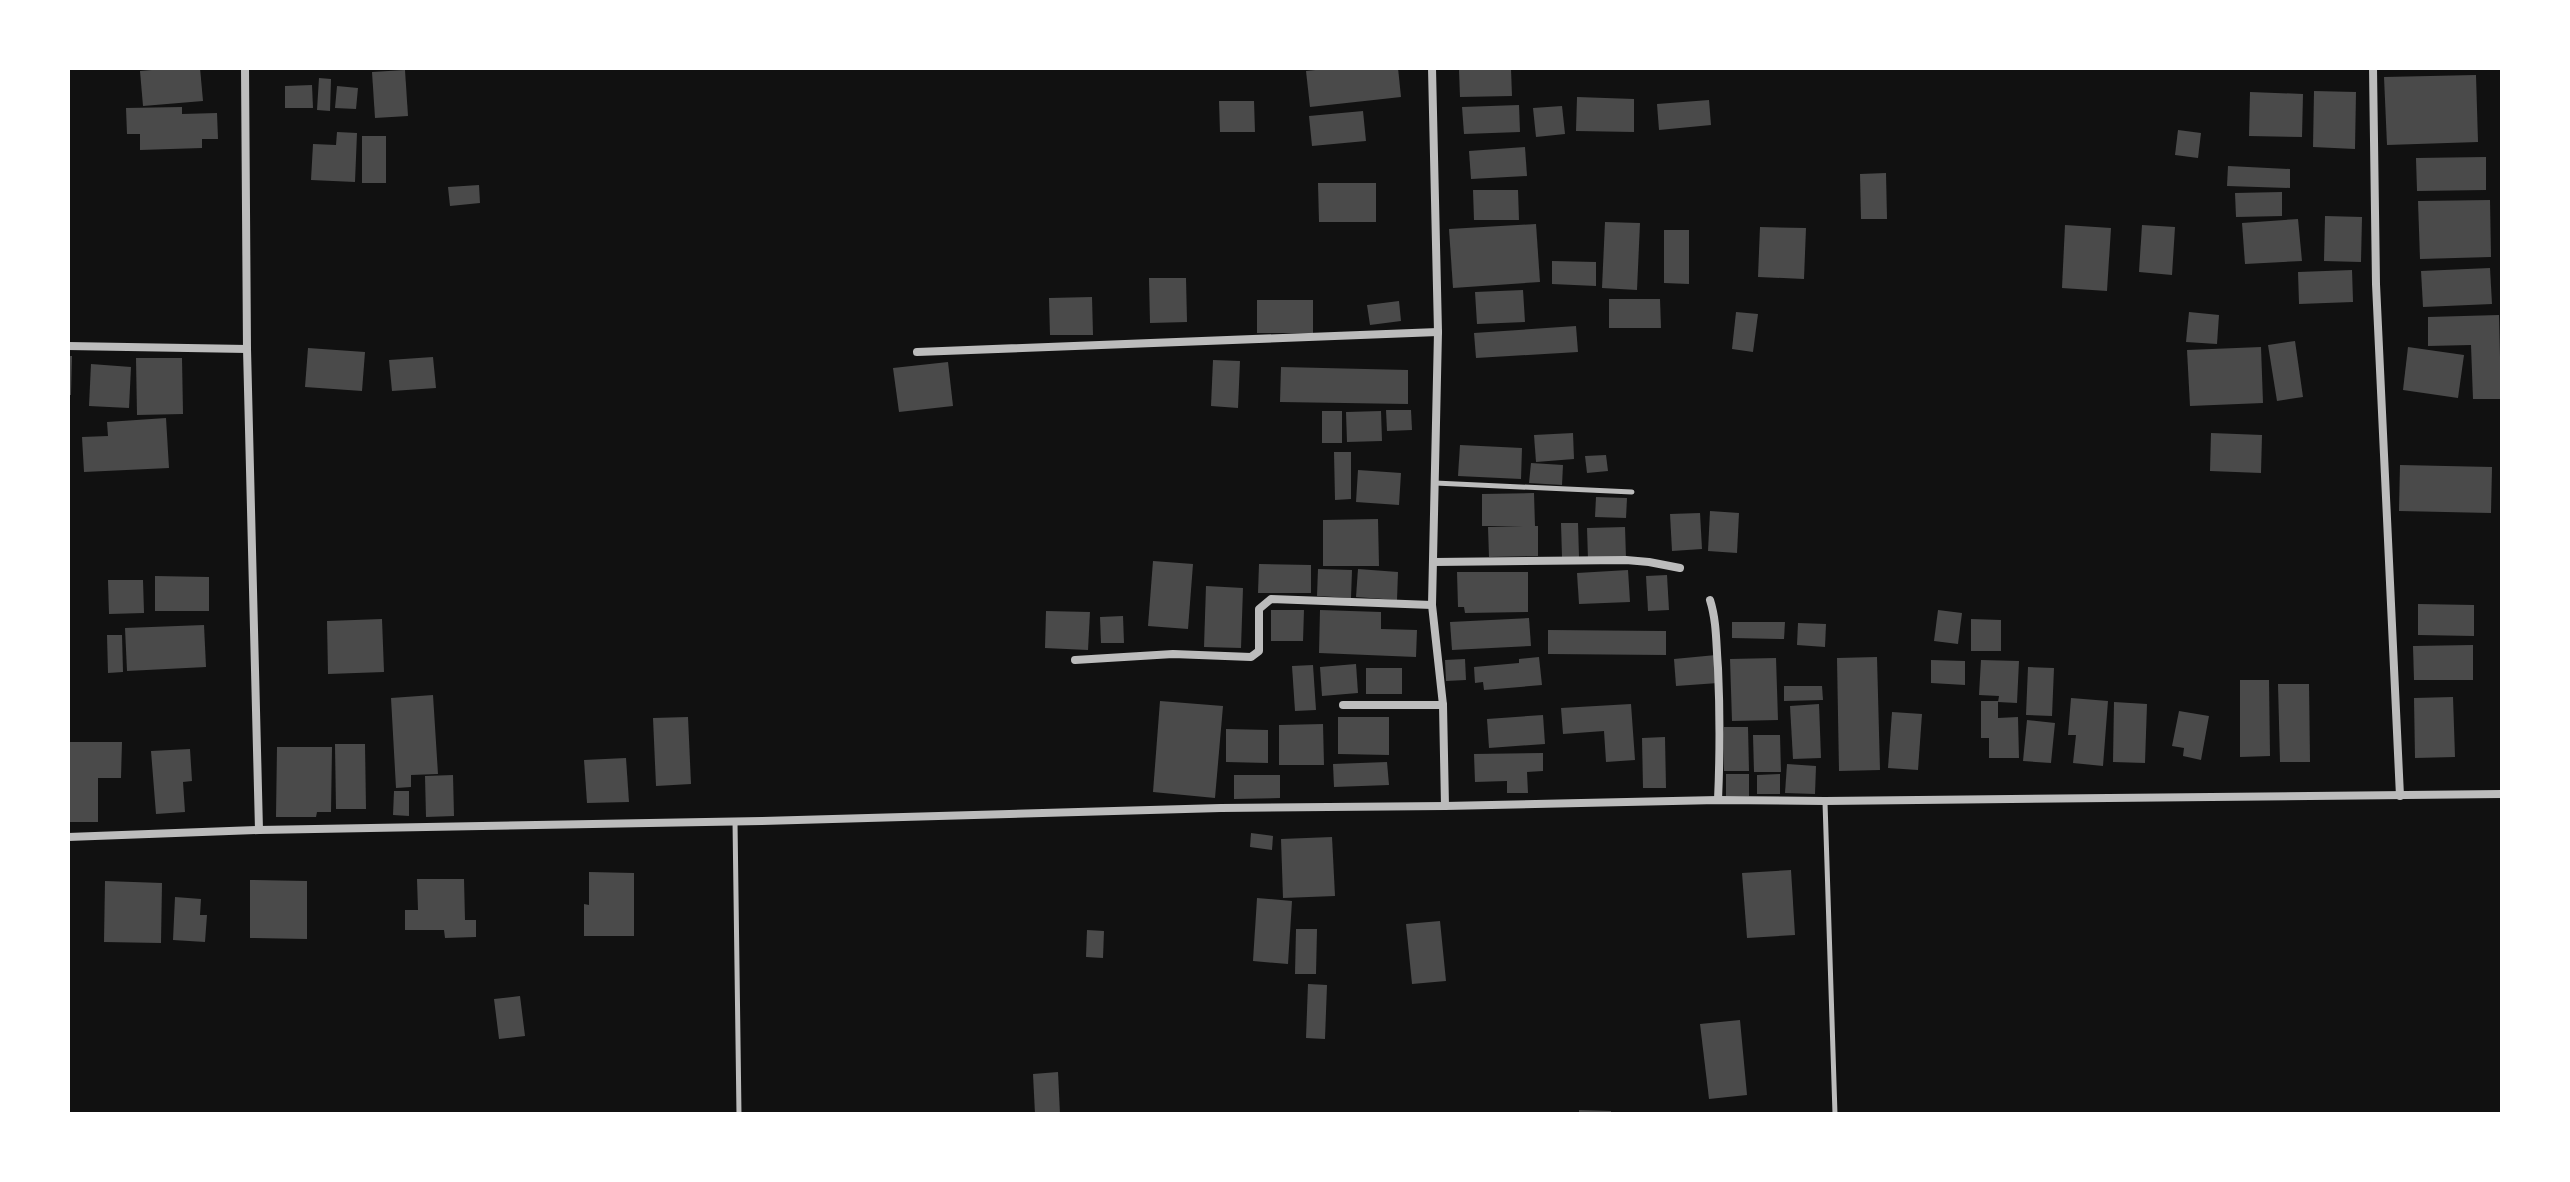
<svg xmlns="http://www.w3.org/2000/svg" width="2570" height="1182" viewBox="0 0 2570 1182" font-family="Commissioner,sans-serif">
  <rect width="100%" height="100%" fill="#111"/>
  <g fill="#4a4a4a">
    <path d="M175 68H200L203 101 143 106 140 71Z"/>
    <path d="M1334 68H1398L1401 97 1310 107 1306 71Z"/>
    <path d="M1511 69 1512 96 1460 97 1459 70Z"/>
    <path d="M405 70 408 116 375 118 372 72Z"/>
    <path d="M2476 75 2478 142 2387 145 2384 77Z"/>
    <path d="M319 78 331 79 330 111 317 110Z"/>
    <path d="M312 85 313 108H285V86Z"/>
    <path d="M337 86 358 88 356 109 335 108Z"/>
    <path d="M2314 91 2356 92 2355 149 2313 147Z"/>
    <path d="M2250 92 2303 94 2302 137 2249 136Z"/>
    <path d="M1577 97 1634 99V132L1576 131Z"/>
    <path d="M1709 100 1711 125 1659 130 1657 104Z"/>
    <path d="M1219 101H1254L1255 132H1220Z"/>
    <path d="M1519 105 1520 132 1464 134 1462 107Z"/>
    <path d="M1562 106 1565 134 1536 137 1533 108Z"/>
    <path d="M182 107V114L217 113 218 139H202V148L140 150V134H127L126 108Z"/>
    <path d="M1363 111 1366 141 1312 146 1309 116Z"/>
    <path d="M2178 130 2201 133 2198 158 2175 155Z"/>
    <path d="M337 132 357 133 355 182 311 180 313 144 336 145Z"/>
    <rect x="362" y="136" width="24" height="47"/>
    <path d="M1525 147 1527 176 1471 179 1469 151Z"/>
    <path d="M2486 157V190L2417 191 2416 158Z"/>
    <path d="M2228 166 2290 169V188L2227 186Z"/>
    <path d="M1886 173 1887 219H1861L1860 174Z"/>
    <path d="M1318 183H1376V222H1319Z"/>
    <path d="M479 185 480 203 450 206 448 187Z"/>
    <path d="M1473 190H1518L1519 220H1474Z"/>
    <path d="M2282 192V216L2236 217 2235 193Z"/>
    <path d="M2490 200 2491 257 2420 259 2418 201Z"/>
    <path d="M2325 216 2362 217 2361 262 2324 261Z"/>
    <path d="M2298 219 2302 261 2245 264 2242 223Z"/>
    <path d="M1605 222 1640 223 1637 290 1602 288Z"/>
    <path d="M1536 224 1540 282 1453 288 1449 229Z"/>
    <path d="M2065 225 2111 228 2107 291 2062 288Z"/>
    <path d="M2142 225 2175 227 2172 275 2139 272Z"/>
    <path d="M1760 227 1806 228 1804 279 1758 277Z"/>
    <path d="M1664 230H1689V284L1664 283Z"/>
    <path d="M1552 261 1596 262V286L1552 284Z"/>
    <path d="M2490 268 2492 304 2423 307 2421 271Z"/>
    <path d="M2352 270 2353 302 2299 304 2298 272Z"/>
    <path d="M1149 278H1186L1187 322 1150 323Z"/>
    <path d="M1523 290 1525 322 1477 324 1475 292Z"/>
    <path d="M1092 297 1093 335H1050L1049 298Z"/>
    <path d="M1609 299H1660L1661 328H1609Z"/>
    <rect x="1257" y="300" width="56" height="33"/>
    <path d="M1399 301 1401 321 1370 325 1367 305Z"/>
    <path d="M1736 312 1758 314 1753 352 1732 349Z"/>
    <path d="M2189 312 2219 315 2217 344 2186 342Z"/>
    <path d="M2499 315 2501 399H2473L2471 345 2428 346V317Z"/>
    <path d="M1576 326 1578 352 1476 358 1474 333Z"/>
    <path d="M2295 341 2303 397 2277 401 2268 345Z"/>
    <path d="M2261 347 2263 403 2190 406 2187 350Z"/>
    <path d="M2408 347 2464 355 2458 398 2403 390Z"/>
    <path d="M308 348 365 352 362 391 305 387Z"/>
    <path d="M68 356H72L71 395H68Z"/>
    <path d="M433 357 436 388 392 391 389 360Z"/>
    <path d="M136 358H182L183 414 137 415Z"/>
    <path d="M1213 360 1240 361 1238 408 1211 406Z"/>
    <path d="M948 362 953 406 899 412 893 368Z"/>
    <path d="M91 364 131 367 129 408 89 406Z"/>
    <path d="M1281 367 1408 370V404L1280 402Z"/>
    <path d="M1386 410H1411L1412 430 1387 431Z"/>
    <rect x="1322" y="411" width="20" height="32"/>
    <path d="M1381 411 1382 441 1347 442 1346 412Z"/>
    <path d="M166 418 169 468 84 472 82 437 108 436 107 422Z"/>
    <path d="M1573 433 1574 459 1536 462 1534 435Z"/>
    <path d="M2211 433 2262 435 2261 473 2210 471Z"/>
    <path d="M1460 445 1522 448 1521 479 1458 476Z"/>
    <path d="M1334 452H1351V499L1335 500Z"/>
    <path d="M1606 455 1608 471 1587 473 1585 456Z"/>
    <path d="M1531 463 1563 465 1562 485 1529 483Z"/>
    <path d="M2400 465 2492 467 2491 513 2399 511Z"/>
    <path d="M1358 470 1401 473 1399 505 1356 502Z"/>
    <path d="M1534 493 1535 526H1538V556L1489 557 1488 527 1523 526H1482V494Z"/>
    <path d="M1596 497 1627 498 1626 518 1595 517Z"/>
    <path d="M1710 511 1739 513 1737 553 1708 551Z"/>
    <path d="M1700 513 1702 549 1672 551 1670 514Z"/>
    <path d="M1378 519 1379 566H1323V520Z"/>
    <path d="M1561 523H1578L1579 557H1562Z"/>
    <path d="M1625 527 1626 559 1588 560 1587 528Z"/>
    <path d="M1153 561 1193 564 1188 629 1148 626Z"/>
    <path d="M1259 564 1311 565V593H1258Z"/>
    <path d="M1318 569 1352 570 1351 598 1317 596Z"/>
    <path d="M1358 569 1398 572 1397 600 1356 597Z"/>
    <path d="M1628 570 1630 602 1579 604 1577 573Z"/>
    <path d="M1457 572H1528V612L1465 613 1464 607H1458Z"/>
    <path d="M1667 575 1669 610 1648 611 1646 576Z"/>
    <path d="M155 576 209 577V611H155Z"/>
    <path d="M108 580H143L144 613 109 614Z"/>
    <path d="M1206 586 1243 588 1241 648 1204 647Z"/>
    <path d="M2418 604 2474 605V636L2418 635Z"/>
    <path d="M1271 610H1304L1303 641H1271Z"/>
    <path d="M1320 610 1381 612V629L1417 630 1416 657 1319 653Z"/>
    <path d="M1938 610 1962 613 1958 644 1934 641Z"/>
    <path d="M1046 611 1090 612 1088 650 1045 648Z"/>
    <path d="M1123 616 1124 643H1101L1100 617Z"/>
    <path d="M1529 618 1531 646 1452 650 1450 622Z"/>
    <path d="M382 619 384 672 328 674 327 621Z"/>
    <path d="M1971 619 2001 620V651H1971Z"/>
    <path d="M1732 622H1785L1784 639 1732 638Z"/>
    <path d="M1798 623 1826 624 1825 647 1797 645Z"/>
    <path d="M204 625 206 667 127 671 125 628Z"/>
    <path d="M1548 630 1666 631V655L1548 654Z"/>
    <path d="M107 635H122L123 672 108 673Z"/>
    <path d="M2473 645V680H2414L2413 646Z"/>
    <path d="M1716 655 1718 683 1676 686 1674 659Z"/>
    <path d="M1539 657 1542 685 1484 690 1483 682 1475 683 1474 667 1519 663V659Z"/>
    <path d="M1877 657 1880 770 1839 771 1837 658Z"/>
    <path d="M1776 658 1778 720 1732 721 1730 659Z"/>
    <path d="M1465 659 1466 680 1446 681 1445 660Z"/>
    <path d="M1931 660 1965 661V685L1931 683Z"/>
    <path d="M1981 660 2019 661 2017 703 1998 702 1999 696 1979 695Z"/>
    <path d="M1356 664 1358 693 1322 696 1320 667Z"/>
    <path d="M1313 665 1316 710 1295 711 1292 666Z"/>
    <path d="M2028 667 2054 668 2052 716 2026 715Z"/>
    <rect x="1366" y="668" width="36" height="26"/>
    <path d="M2240 680H2269L2270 756 2240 757Z"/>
    <path d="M2278 684H2309L2310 762H2280Z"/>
    <path d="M1784 686H1822L1823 700 1784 701Z"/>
    <path d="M433 695 438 774 411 775V787L396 788 391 698Z"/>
    <path d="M2453 697 2455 757 2415 758 2414 698Z"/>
    <path d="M2071 698 2108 701 2103 766 2073 763 2076 735H2068Z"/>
    <path d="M1160 701 1223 706 1215 798 1153 792Z"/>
    <path d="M1981 701H1998V718L2018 717 2019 758H1989V738H1981Z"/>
    <path d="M2114 702 2147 704 2145 763 2113 762Z"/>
    <path d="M1631 704 1635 760 1606 762 1604 731 1563 734 1561 708Z"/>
    <path d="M1819 704 1821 758 1793 759 1790 706Z"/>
    <path d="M2179 711 2209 716 2201 760 2183 756 2184 748 2172 746Z"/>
    <path d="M1892 712 1922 714 1918 770 1888 768Z"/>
    <path d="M1543 715 1545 744 1489 748 1487 719Z"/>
    <path d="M688 717 691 784 656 786 653 718Z"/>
    <path d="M1338 717H1389V755L1338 754Z"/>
    <path d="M2027 720 2055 723 2051 763 2023 761Z"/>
    <path d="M1323 724 1324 765H1279V725Z"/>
    <path d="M1724 727H1748L1749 771H1724Z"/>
    <path d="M1226 729 1268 730V763L1226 762Z"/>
    <path d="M1753 735H1780L1781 772H1754Z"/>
    <path d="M1665 737 1666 788H1643L1642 738Z"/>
    <path d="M68 742H122L121 778H98V822H68Z"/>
    <path d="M335 744H365L366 809H336Z"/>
    <path d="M277 747H332L331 812H317L316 817H276Z"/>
    <path d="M190 749 192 781 183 782 185 812 156 814 151 751Z"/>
    <path d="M1543 753V771L1527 772 1528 793H1507V781L1475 782 1474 754Z"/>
    <path d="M626 758 629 802 587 803 584 760Z"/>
    <path d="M1387 762 1389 785 1334 787 1333 764Z"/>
    <path d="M1787 764 1816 766 1815 794 1785 793Z"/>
    <rect x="1726" y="774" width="23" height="22"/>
    <path d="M1780 774V794H1757V775Z"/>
    <path d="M453 775 454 816 426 817 425 776Z"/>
    <path d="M1234 775H1280V798L1234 799Z"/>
    <path d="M394 791H409V816L393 815Z"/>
    <path d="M1251 833 1273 836 1272 850 1250 847Z"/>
    <path d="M1332 837 1335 896 1283 898 1281 839Z"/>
    <path d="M1791 870 1795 935 1747 938 1742 873Z"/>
    <path d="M589 872 634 873V936H584V904L589 905Z"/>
    <path d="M417 879H464L465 920H476V937L445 938 444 930H405V910H418Z"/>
    <path d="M250 880 307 881V939L250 938Z"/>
    <path d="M105 881 162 883 161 943 104 942Z"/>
    <path d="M175 897 201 899 200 915H207L205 942 173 940Z"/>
    <path d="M1257 898 1292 901 1288 964 1253 961Z"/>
    <path d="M1440 921 1446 981 1412 984 1406 924Z"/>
    <path d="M1296 929H1317L1316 974H1295Z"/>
    <path d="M1087 930 1104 931 1103 958 1086 957Z"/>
    <path d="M1308 984 1327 985 1325 1039 1306 1038Z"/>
    <path d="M520 996 525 1036 499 1039 494 999Z"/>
    <path d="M1740 1020 1747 1095 1709 1099 1700 1024Z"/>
    <path d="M1058 1072 1060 1114H1035L1033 1074Z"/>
    <path d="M1579 1110 1611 1111V1114H1579Z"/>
  </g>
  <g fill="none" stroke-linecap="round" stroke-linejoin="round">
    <g stroke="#bcbcbc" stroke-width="5">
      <path d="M1435 483 1632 492"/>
      <path d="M1825 802 1835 1114"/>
      <path d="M735 821 739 1114"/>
    </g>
    <g stroke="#bcbcbc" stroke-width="8">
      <path d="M245 68 247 349 259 830"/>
      <path d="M1432 68 1438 332 1432 605 1443 705 1445 806"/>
      <path d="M2373 68 2376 284 2400 796"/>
      <path d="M68 346 247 349"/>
      <path d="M917 352 1438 332"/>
      <path d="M1434 562 1626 560 1649 562 1680 568"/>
      <path d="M1710 600C1717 622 1716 645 1718 668 1720 712 1720 755 1718 800"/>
      <path d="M1075 660 1173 654 1251 657 1259 651V609L1271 599 1432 605"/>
      <path d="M1343 705H1443"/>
      <path d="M68 837 259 830 762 821 1221 808 1445 806 1718 800 1825 801 2502 794"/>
    </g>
  </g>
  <rect width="2570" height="1182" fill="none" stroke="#ffffff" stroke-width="140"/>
</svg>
